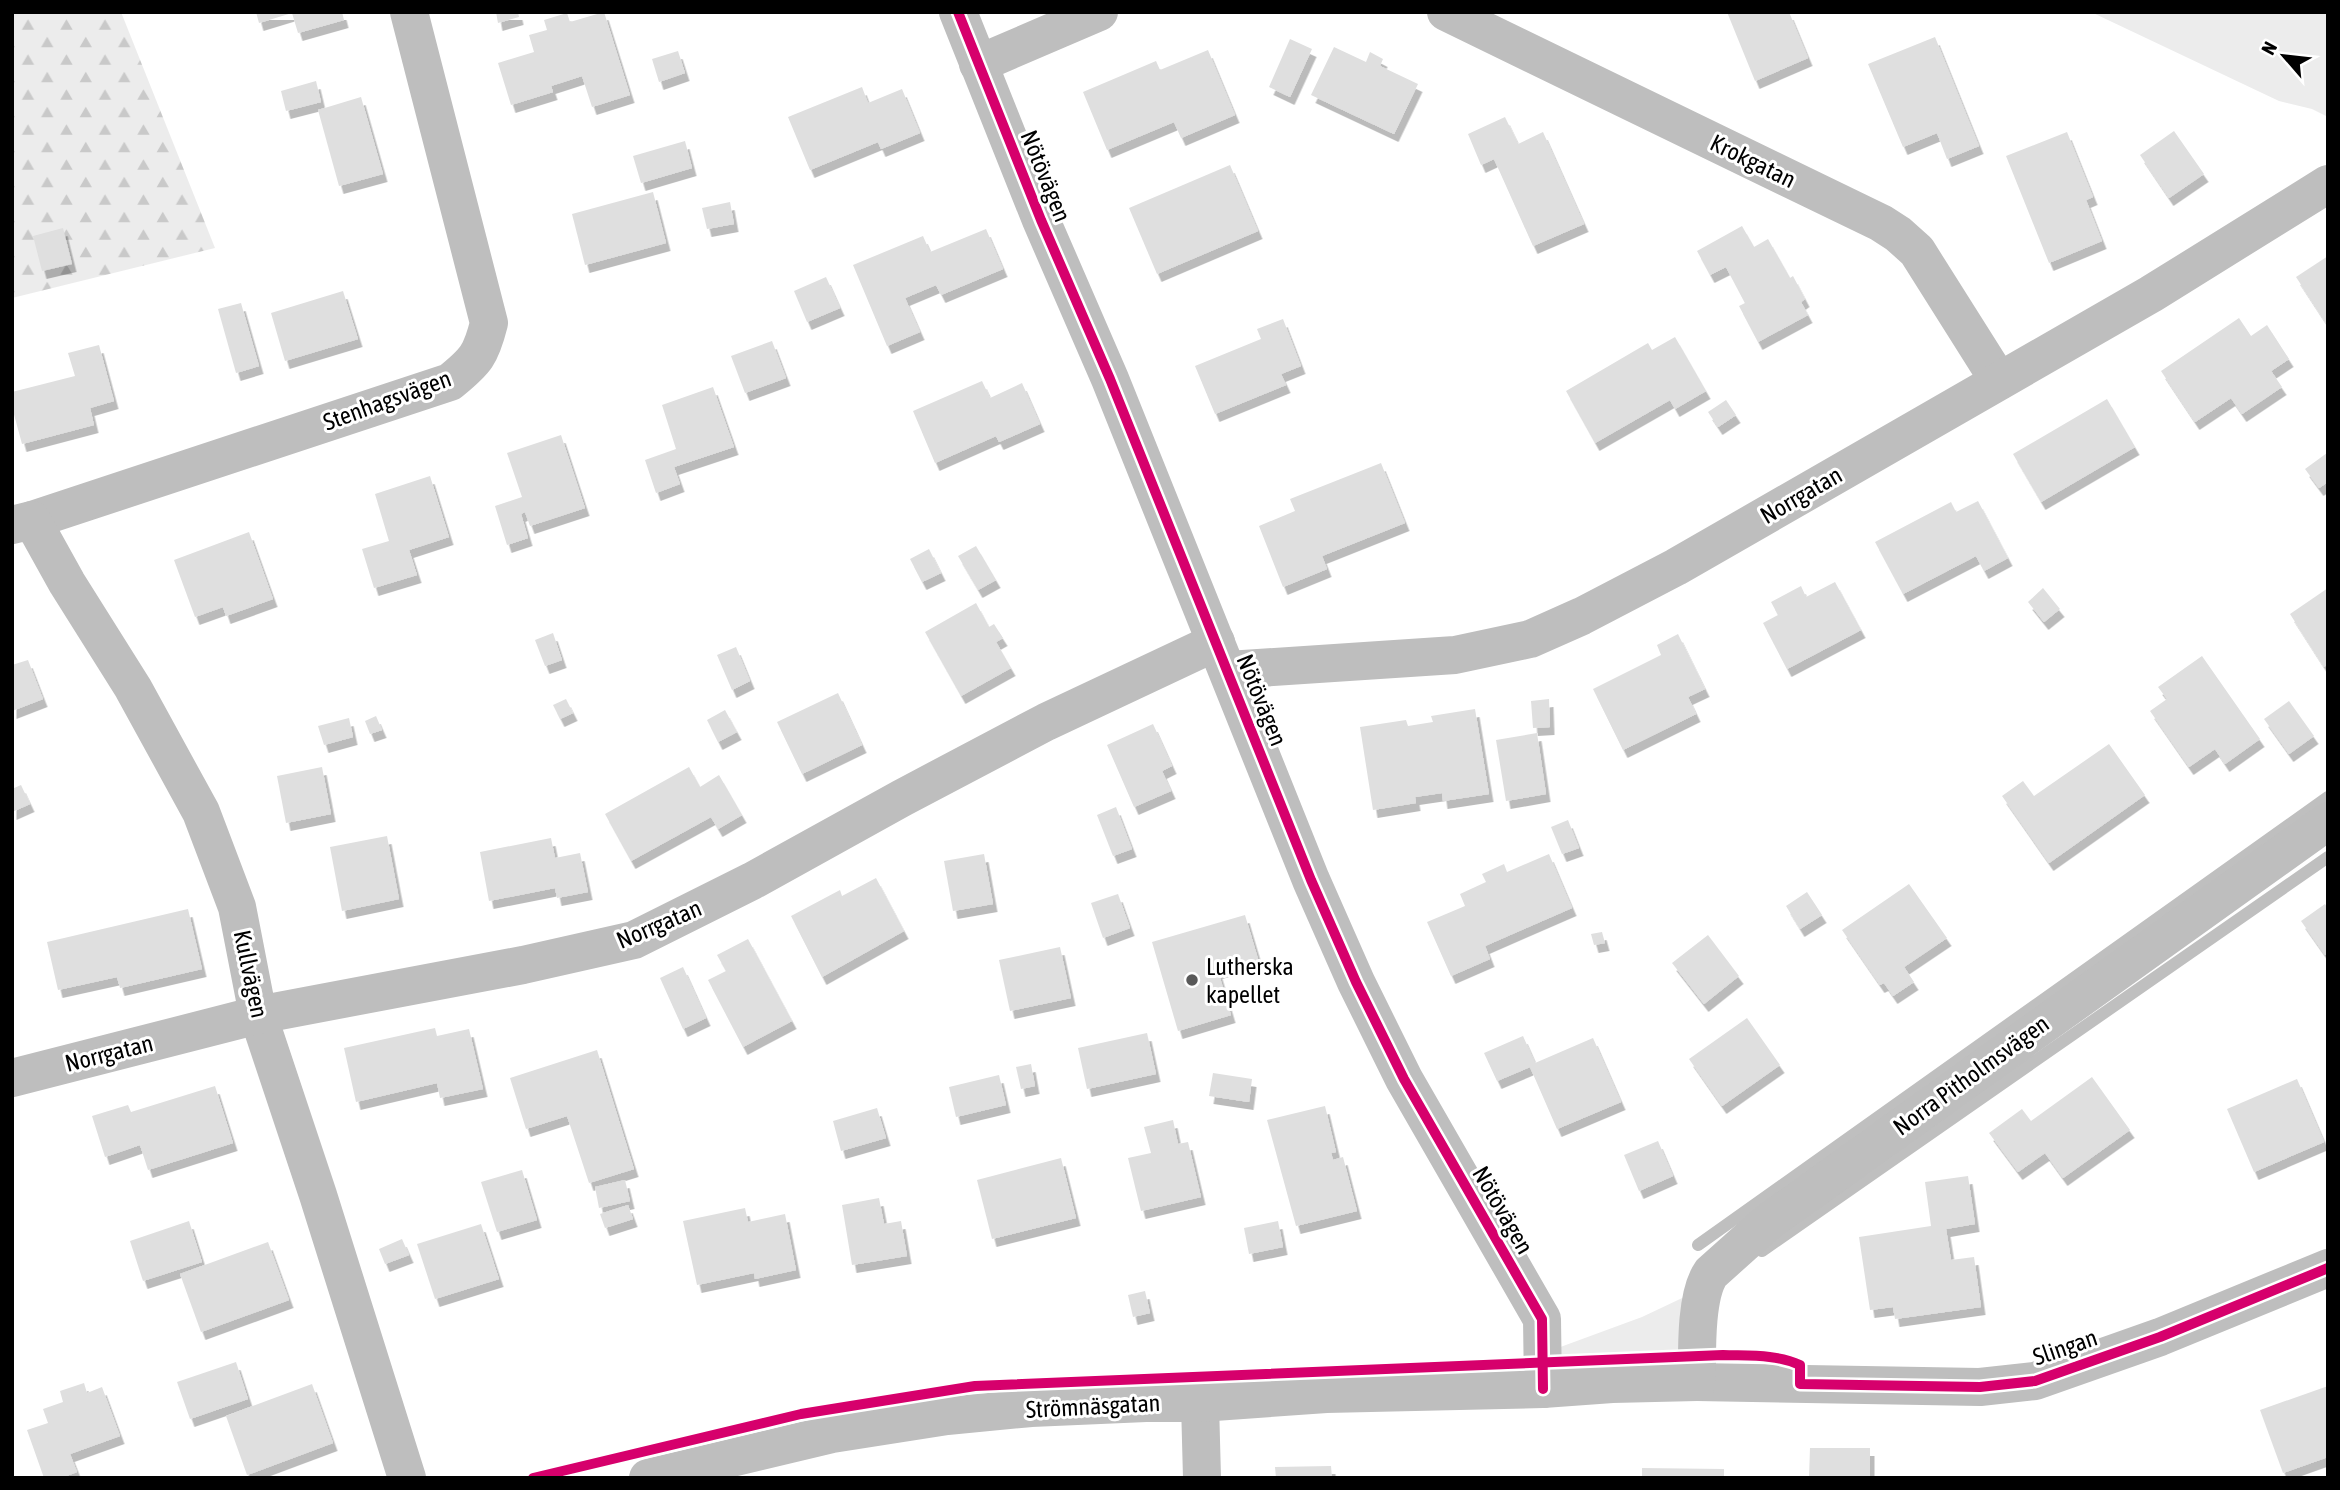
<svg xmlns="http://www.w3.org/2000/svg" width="2340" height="1490" viewBox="0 0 2340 1490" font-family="'Asap Condensed',sans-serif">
  <defs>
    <pattern id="forest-firs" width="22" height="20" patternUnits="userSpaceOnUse" patternTransform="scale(1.75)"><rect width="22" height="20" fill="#ececec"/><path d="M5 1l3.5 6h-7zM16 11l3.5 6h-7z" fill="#c9c9c9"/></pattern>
    <filter id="shadow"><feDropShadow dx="4.5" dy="8" stdDeviation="0" flood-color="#0004"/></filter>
  </defs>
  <rect width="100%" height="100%" fill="#fff"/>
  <g fill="#ececec">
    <path d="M2091 12H2328V117L2312 109 2279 101Z"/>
    <path d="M1697 1291 1691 1395 1558 1391 1555 1349 1642 1317Z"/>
  </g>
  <path fill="url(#forest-firs)" d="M12 12H121L215 248 12 298Z"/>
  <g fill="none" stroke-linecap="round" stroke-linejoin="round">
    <g stroke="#bfbfbf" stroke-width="12">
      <path d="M1698 1245 2328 797"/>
      <path d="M1762 1251 2328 857"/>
    </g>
  </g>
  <g fill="#dfdfdf" filter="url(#shadow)">
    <path d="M256 12H342L344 20 298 33 292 13 259 23Z"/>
    <path d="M496 12H518L519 17 498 23Z"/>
    <path d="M604 12 630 95 592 107 582 76 551 86 553 92 511 105 498 63 534 52 529 35 547 30 544 20 567 13 570 22Z"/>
    <path d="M1727 12H1789L1808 58 1755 81Z"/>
    <path d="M1935 37 1979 146 1947 159 1937 133 1903 147 1868 64Z"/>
    <path d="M1290 39 1312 49 1290 97 1269 87Z"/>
    <path d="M1334 47 1366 62 1370 52 1383 59 1380 66 1418 84 1394 134 1311 95Z"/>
    <path d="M1208 50 1235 115 1181 138 1174 122 1107 150 1083 92 1156 61 1160 70Z"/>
    <path d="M678 51 685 73 659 82 652 59Z"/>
    <path d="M316 81 321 102 286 111 281 91Z"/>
    <path d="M862 87 868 103 902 89 920 133 881 149 878 142 810 170 788 117Z"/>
    <path d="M361 97 383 174 339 186 318 110Z"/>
    <path d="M1505 117 1518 144 1543 132 1584 224 1533 246 1494 159 1481 165 1468 134Z"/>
    <path d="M2174 131 2204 174 2169 198 2140 155Z"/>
    <path d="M2067 132 2093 197 2086 200 2102 241 2049 263 2006 156Z"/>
    <path d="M685 141 692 168 641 183 633 156Z"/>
    <path d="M1230 165 1258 231 1157 274 1129 208Z"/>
    <path d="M653 192 666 243 585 265 572 214Z"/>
    <path d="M730 202 734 224 707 229 702 208Z"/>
    <path d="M1742 226 1754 247 1768 239 1790 278 1793 276 1805 299 1801 302 1808 315 1758 342 1739 306 1745 303 1726 267 1710 275 1697 251Z"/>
    <path d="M63 228 72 264 42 271 33 236Z"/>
    <path d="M986 229 1003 269 941 295 936 285 905 298 920 332 887 346 853 265 923 236 930 252Z"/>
    <path d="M2328 256V326L2296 277Z"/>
    <path d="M826 277 840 308 807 322 794 291Z"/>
    <path d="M343 291 358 339 285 361 271 313Z"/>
    <path d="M241 303 259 366 236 373 218 309Z"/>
    <path d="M2239 318 2251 336 2267 325 2289 359 2271 371 2282 387 2242 414 2231 398 2195 422 2161 371Z"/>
    <path d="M1283 319 1301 366 1281 374 1286 385 1215 414 1195 366 1261 339 1257 329Z"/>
    <path d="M1675 337 1706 391 1675 409 1670 400 1595 443 1566 391 1648 343 1652 350Z"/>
    <path d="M772 341 786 378 745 393 731 356Z"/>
    <path d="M99 345 114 401 90 408 94 425 22 444 12 407V392L75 376 68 353Z"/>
    <path d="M982 381 990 398 1022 383 1040 424 999 442 996 436 935 463 913 411Z"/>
    <path d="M713 387 734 447 674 467 680 484 656 493 645 460 676 449 662 405Z"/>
    <path d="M2107 399 2135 447 2041 502 2013 454Z"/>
    <path d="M1726 400 1736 415 1718 427 1708 412Z"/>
    <path d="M561 435 585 508 530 526 525 512 521 514 528 538 507 545 495 506 522 497 507 453Z"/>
    <path d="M2327 453 2328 482 2319 488 2305 469Z"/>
    <path d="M1381 463 1405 523 1322 556 1327 569 1283 587 1259 526 1295 511 1290 499Z"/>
    <path d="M430 476 449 537 409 550 417 575 374 588 362 549 389 541 375 494Z"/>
    <path d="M1978 501 2008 558 1984 571 1976 556 1903 594 1875 542 1951 502 1956 512Z"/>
    <path d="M249 532 273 599 226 616 223 607 195 617 174 560Z"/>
    <path d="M976 546 996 580 978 590 958 556Z"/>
    <path d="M929 549 941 573 922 582 910 559Z"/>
    <path d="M1835 582 1861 630 1787 669 1763 623 1778 615 1771 602 1801 586 1806 597Z"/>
    <path d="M2043 588 2060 609 2044 622 2028 602Z"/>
    <path d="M2328 588V664L2324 667 2290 614Z"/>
    <path d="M976 603 989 627 994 624 1003 638 996 642 1011 668 961 696 925 632Z"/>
    <path d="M553 633 562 660 545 666 535 640Z"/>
    <path d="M1678 634 1705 689 1688 697 1696 714 1623 750 1593 689 1661 655 1657 645Z"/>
    <path d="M736 647 750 681 732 690 717 655Z"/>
    <path d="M2202 656 2260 739 2225 764 2215 749 2189 767 2150 711 2167 699 2158 687Z"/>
    <path d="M28 660 43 699 12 711V665Z"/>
    <path d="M838 693 862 745 802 774 777 722Z"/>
    <path d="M566 699 573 713 560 719 553 705Z"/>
    <path d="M1549 699 1550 727 1533 728 1531 701Z"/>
    <path d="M2289 701 2314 736 2289 754 2264 719Z"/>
    <path d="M1475 709 1489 794 1443 801 1442 793 1415 797 1416 803 1373 810 1360 727 1406 720 1408 726 1433 722 1431 716Z"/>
    <path d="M725 710 737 732 718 742 707 720Z"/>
    <path d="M376 716 382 730 370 734 365 721Z"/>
    <path d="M349 718 353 737 324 745 318 726Z"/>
    <path d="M1153 724 1172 766 1162 771 1171 791 1134 807 1107 745Z"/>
    <path d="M1537 733 1546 794 1506 801 1496 740Z"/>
    <path d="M2109 744 2145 795 2049 863 2002 796 2023 781 2034 796Z"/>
    <path d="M322 767 331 814 286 823 277 776Z"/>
    <path d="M689 767 700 787 719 775 742 815 718 829 711 817 631 861 605 814Z"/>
    <path d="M21 785 30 804 12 812V789Z"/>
    <path d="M1116 807 1132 849 1113 856 1097 815Z"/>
    <path d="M1568 820 1579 848 1562 854 1551 827Z"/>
    <path d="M387 836 399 899 342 911 330 847Z"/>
    <path d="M551 838 555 858 580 853 588 892 557 898 555 888 489 901 480 852Z"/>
    <path d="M984 854 993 904 953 911 944 861Z"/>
    <path d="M1549 854 1572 908 1485 946 1490 959 1451 976 1427 922 1465 906 1460 894 1486 882 1482 874 1504 864 1507 872Z"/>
    <path d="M876 878 904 931 822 977 791 916 840 890 842 896Z"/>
    <path d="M1909 884 1947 938 1904 967 1914 982 1893 996 1884 983 1880 985 1842 930Z"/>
    <path d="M1807 892 1822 915 1800 929 1786 906Z"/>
    <path d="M1118 894 1130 928 1103 938 1091 903Z"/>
    <path d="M2325 904 2328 909V953L2325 955 2301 921Z"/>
    <path d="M188 909 202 969 120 988 117 977 58 990 47 942Z"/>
    <path d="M1245 915 1258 959 1218 971 1231 1015 1178 1031 1152 942Z"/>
    <path d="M1602 932 1605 943 1594 945 1591 934Z"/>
    <path d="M1708 935 1739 976 1704 1004 1672 963Z"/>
    <path d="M748 939 792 1021 743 1047 708 980 726 971 717 955Z"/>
    <path d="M1060 947 1071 998 1010 1011 999 960Z"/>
    <path d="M683 967 706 1018 683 1029 660 978Z"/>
    <path d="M1747 1018 1780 1065 1722 1106 1689 1059Z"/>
    <path d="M435 1028 437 1036 469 1029 483 1089 440 1098 437 1083 356 1102 344 1048Z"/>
    <path d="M1147 1033 1156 1074 1087 1089 1078 1048Z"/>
    <path d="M1523 1036 1535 1063 1593 1038 1621 1102 1557 1129 1530 1067 1497 1081 1484 1053Z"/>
    <path d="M597 1050 634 1169 589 1183 567 1116 526 1129 510 1078Z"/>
    <path d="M1031 1064 1035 1086 1021 1089 1016 1067Z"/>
    <path d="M1213 1073 1252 1079 1249 1102 1209 1096Z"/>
    <path d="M999 1075 1006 1105 956 1117 949 1087Z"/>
    <path d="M2092 1077 2130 1130 2063 1178 2045 1153 2018 1172 1989 1133 2022 1109 2031 1121Z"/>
    <path d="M2297 1079 2324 1142 2254 1172 2227 1109Z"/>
    <path d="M215 1086 233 1143 148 1170 140 1145 105 1157 92 1116 128 1105 131 1112Z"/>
    <path d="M1325 1106 1336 1152 1331 1153 1333 1160 1343 1157 1357 1211 1296 1226 1267 1120Z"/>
    <path d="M877 1108 886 1138 841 1151 833 1121Z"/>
    <path d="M1173 1120 1178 1144 1188 1142 1201 1197 1141 1211 1128 1158 1151 1153 1144 1127Z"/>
    <path d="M1658 1141 1673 1176 1639 1191 1624 1155Z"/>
    <path d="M1061 1158 1076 1218 992 1239 977 1180Z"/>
    <path d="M522 1170 537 1220 497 1232 481 1182Z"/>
    <path d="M1968 1176 1975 1224 1946 1229 1951 1260 1974 1257 1981 1307 1895 1319 1893 1307 1870 1310 1859 1237 1931 1226 1925 1182Z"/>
    <path d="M625 1180 630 1201 599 1208 595 1187Z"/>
    <path d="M879 1198 884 1224 901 1221 907 1256 852 1265 842 1205Z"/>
    <path d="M628 1205 633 1219 605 1228 600 1214Z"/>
    <path d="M745 1208 748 1222 785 1214 796 1270 755 1279 754 1273 697 1285 683 1221Z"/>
    <path d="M189 1221 202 1262 143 1281 130 1241Z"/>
    <path d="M1278 1221 1283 1247 1249 1254 1244 1228Z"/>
    <path d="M481 1224 499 1279 435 1299 417 1244Z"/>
    <path d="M402 1239 409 1255 385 1264 379 1249Z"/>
    <path d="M268 1242 289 1300 201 1332 180 1274Z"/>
    <path d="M1145 1291 1150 1313 1133 1317 1128 1295Z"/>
    <path d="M236 1362 248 1399 190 1419 177 1382Z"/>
    <path d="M84 1383 87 1393 102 1387 120 1436 70 1454 77 1472 61 1478H44L27 1430 48 1423 43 1409 63 1402 60 1391Z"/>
    <path d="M312 1384 333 1443 247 1475 226 1416Z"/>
    <path d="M2328 1386V1457L2283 1473 2260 1410Z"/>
    <path d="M1810 1448H1870V1478H1809Z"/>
    <path d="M1331 1466 1332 1478H1276L1275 1467Z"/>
    <path d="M1642 1468 1724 1469V1478H1642Z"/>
  </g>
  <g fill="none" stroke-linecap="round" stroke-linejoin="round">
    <g stroke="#bebebe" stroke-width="38">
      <path d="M958 12 1041 220 1110 379 1311 880 1356 982 1404 1079 1542 1319 1543 1389"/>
      <path d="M1446 12 1881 223 1898 234 1917 251 1999 381"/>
      <path d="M978 64 1099 12"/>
      <path d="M32 520 450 382C476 361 481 355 489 323L409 12"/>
      <path d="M12 525 32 520 67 583 133 688 201 812 237 907 258 1015 318 1195 407 1478"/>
      <path d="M1228 670 1455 655 1530 639 1582 616 1676 567 2151 294 2328 184"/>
      <path d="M12 1078 258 1015 523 965 634 940 752 881 902 798 1046 722 1216 642"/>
      <path d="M1697 1382 1980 1387 2035 1381 2160 1337 2328 1268"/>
      <path d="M1200 1403 1202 1478"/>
    </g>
    <path stroke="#bebebe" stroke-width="38" d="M648 1478 832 1434 947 1416 1031 1408 1146 1403H1200L1326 1394 1543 1389 1612 1384 1697 1382C1697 1353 1695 1296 1711 1273L1768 1222 2328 821"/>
    <g stroke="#fff" stroke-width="15">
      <g id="cycleway">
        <path d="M958 12 1041 220 1110 379 1311 880 1356 982 1404 1079 1542 1319 1543 1389"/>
        <path d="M533 1478 801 1414 975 1386 1723 1355C1749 1356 1776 1354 1800 1365V1384L1980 1387 2035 1381 2160 1337 2328 1268"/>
      </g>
    </g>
    <use href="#cycleway" stroke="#d6006c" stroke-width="10"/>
  </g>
  <circle fill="#595959" stroke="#fff" stroke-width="2.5" cx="1192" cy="980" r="7"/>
  <g text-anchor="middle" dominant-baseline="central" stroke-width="6" stroke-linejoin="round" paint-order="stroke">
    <g font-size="24" fill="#000" stroke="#fff">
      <text transform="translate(1753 161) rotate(26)">Krokgatan</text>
      <text transform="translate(1046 176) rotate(68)">Nötövägen</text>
      <text transform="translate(387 400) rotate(-20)">Stenhagsvägen</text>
      <text transform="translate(1801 495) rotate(-30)">Norrgatan</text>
      <text transform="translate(1262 700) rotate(68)">Nötövägen</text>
      <text transform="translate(659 924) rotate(-23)">Norrgatan</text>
      <text transform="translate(251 974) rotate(78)">Kullvägen</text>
      <text transform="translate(109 1053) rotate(-14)">Norrgatan</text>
      <text transform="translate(1971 1075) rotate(-36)">Norra Pitholmsvägen</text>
      <text transform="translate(1503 1210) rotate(60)">Nötövägen</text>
      <text transform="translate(2065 1347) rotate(-19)">Slingan</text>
      <text transform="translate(1093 1406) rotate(-3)">Strömnäsgatan</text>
    </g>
    <g font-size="24" fill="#000" stroke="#fff" text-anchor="start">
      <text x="1206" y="966">Lutherska<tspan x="1206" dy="28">kapellet</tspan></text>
    </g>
  </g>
  <rect width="2340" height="1490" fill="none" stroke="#000000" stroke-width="28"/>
  <g transform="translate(2284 56) rotate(298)" stroke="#ffffff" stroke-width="5" paint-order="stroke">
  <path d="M0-5L12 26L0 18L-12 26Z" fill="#000000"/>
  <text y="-10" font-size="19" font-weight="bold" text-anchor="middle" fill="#000000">N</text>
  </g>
</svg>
